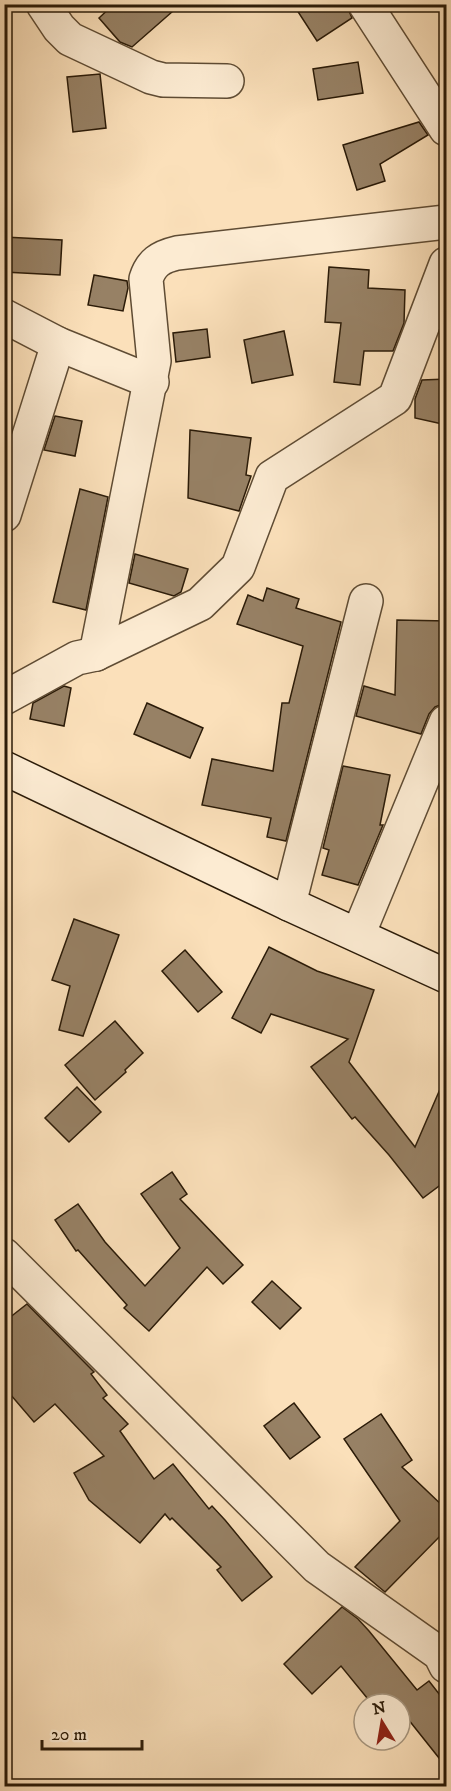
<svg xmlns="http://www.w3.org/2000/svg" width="451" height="1791" viewBox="0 0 451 1791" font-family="'IM FELL DW Pica',serif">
  <rect width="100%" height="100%" fill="#fbe0ba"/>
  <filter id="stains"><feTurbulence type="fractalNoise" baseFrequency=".00333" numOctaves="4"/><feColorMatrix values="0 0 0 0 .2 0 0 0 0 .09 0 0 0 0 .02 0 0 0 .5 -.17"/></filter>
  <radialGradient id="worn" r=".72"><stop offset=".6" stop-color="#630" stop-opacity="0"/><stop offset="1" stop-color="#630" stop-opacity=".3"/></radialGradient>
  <g fill="#978165" stroke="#2b1b08" stroke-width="1.5">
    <path d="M114 4H181L132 47 120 42 99 18Z"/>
    <path d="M293 4H346L352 18 317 41Z"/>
    <path d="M358 62 363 93 318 100 313 69Z"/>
    <path d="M100 74 106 128 73 132 67 77Z"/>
    <path d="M419 122 428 135 380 164 385 181 357 190 343 145Z"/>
    <path d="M4 237 62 240 60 275 4 272Z"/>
    <path d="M329 267 369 270 368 288 405 290 404 323 393 351H364L360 385 334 382 341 323 325 322Z"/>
    <path d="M94 275 127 281 128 288 123 311 88 305Z"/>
    <path d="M207 329 210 357 176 362 173 333Z"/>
    <path d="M284 331 293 375 252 383 244 340Z"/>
    <path d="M447 379V425L415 418V399L422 380Z"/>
    <path d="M55 416 82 421 75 456 44 450Z"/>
    <path d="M190 430 251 438 246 475 251 476 239 511 188 498Z"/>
    <path d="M80 489 108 497 86 610 53 602Z"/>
    <path d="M135 554 188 569 181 592 174 596 129 583Z"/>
    <path d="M267 588 299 599 296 608 341 622 286 841 267 837 271 818 202 805 212 759 273 771 282 703H289L303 646 237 624 248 595 263 601Z"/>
    <path d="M397 620 447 621V689L443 704 435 707 429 714 421 734 356 716 364 686 395 695Z"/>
    <path d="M64 686 71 688 64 726 30 719 33 703Z"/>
    <path d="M147 703 203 728 190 758 134 734Z"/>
    <path d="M343 766 390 775 380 825H383L358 885 322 875 329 850 323 848Z"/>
    <path d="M74 919 119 935 83 1036 59 1030 70 986 52 980Z"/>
    <path d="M269 947 317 971 374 990 349 1062 415 1147 447 1073V1180L423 1198 389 1155 355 1117 352 1119 311 1067 348 1039 271 1014 261 1033 232 1018Z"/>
    <path d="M185 950 222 992 198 1012 162 971Z"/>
    <path d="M115 1021 143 1053 125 1070 126 1072 95 1100 65 1065Z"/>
    <path d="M77 1087 101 1112 69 1142 45 1118Z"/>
    <path d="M172 1172 187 1194 180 1199 243 1265 223 1284 207 1267 149 1331 124 1308 127 1305 78 1250 76 1251 55 1220 78 1204 105 1242 145 1286 180 1248 141 1194Z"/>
    <path d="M272 1281 301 1308 280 1329 252 1302Z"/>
    <path d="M27 1304 94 1372 91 1374 107 1395 103 1398 128 1424 120 1431 154 1479 173 1464 209 1509 212 1506 225 1520 272 1577 242 1601 217 1570 221 1567 172 1518 170 1520 165 1514 140 1543 89 1500 74 1473 104 1456 55 1404 34 1422 4 1387V1322Z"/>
    <path d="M294 1403 320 1437 290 1459 264 1426Z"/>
    <path d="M381 1414 412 1460 402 1467 447 1510V1529L385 1592 355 1567 400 1521 344 1439Z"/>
    <path d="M342 1607 358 1619 369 1631 417 1690 429 1681 447 1704V1768L400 1709V1704H372L341 1666 312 1694 284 1664Z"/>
  </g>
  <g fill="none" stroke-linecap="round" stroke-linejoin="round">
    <g stroke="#5f4c34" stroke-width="36">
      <g id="street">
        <path d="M43 4 59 28 70 39 151 77 163 80 227 81"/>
        <path d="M365 4 446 129"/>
        <path d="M4 316 58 344 152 382"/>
        <path d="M4 515 58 344"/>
        <path d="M96 654 154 361 146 279C151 263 160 257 177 253L446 222"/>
        <path d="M4 698 77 658 96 654 200 604 238 567 272 477 395 398 446 264"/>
        <path d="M289 904 366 601"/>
        <path d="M358 935 446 722"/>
        <path d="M4 1255 317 1567 440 1654 446 1666"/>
      </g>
    </g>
    <g stroke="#2b1b08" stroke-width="36">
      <path id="secondary" d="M4 768 289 904 446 976"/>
    </g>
    <use href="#street" stroke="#fcebd2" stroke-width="33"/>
    <use href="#secondary" stroke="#fcebd2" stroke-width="33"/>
  </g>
  <rect width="451" height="1791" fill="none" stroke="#fbe0ba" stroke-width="24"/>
  <rect x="6" y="6" width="439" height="1779" fill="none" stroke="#2b1b08" stroke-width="3"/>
  <rect x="12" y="12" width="427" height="1767" fill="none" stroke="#2b1b08" stroke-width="1.5"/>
  <g transform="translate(382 1722) rotate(349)"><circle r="28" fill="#fcebd2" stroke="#a89881" stroke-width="1.5"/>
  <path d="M0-4.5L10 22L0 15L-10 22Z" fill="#8f2418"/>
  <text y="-9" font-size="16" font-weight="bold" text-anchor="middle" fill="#2b1b08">N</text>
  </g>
  <path d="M42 1740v9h100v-9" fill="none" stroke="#2b1b08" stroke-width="3"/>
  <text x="51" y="1740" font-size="18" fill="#2b1b08" stroke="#fcebd2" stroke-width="4.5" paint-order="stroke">20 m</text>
  <rect width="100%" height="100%" filter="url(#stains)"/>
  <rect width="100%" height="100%" fill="url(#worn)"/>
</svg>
